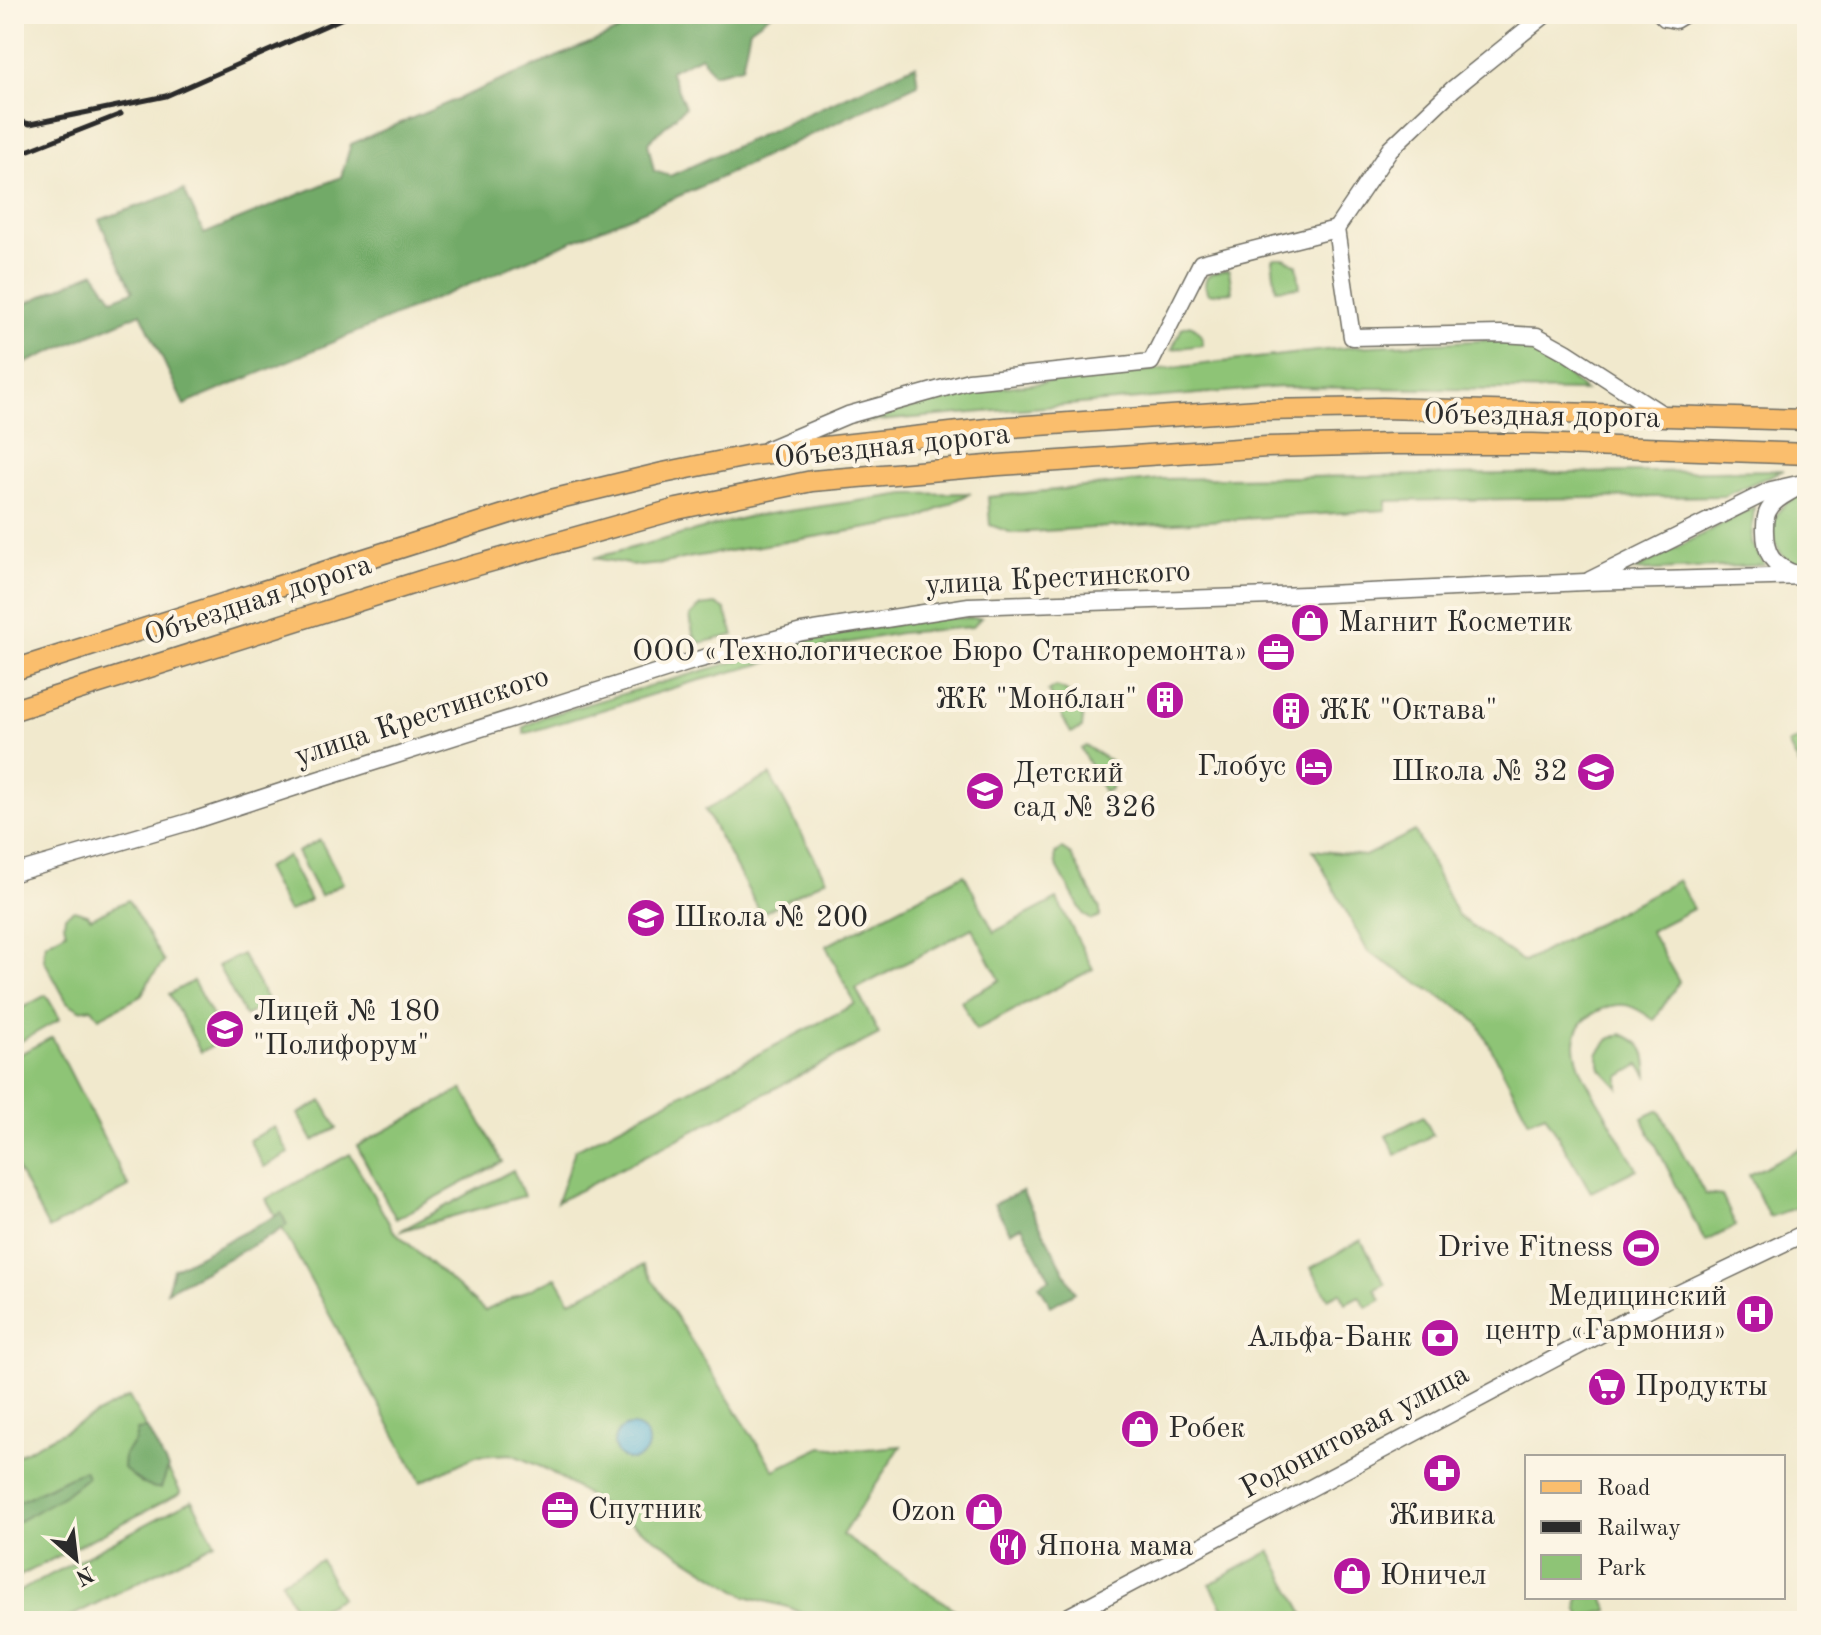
<svg xmlns="http://www.w3.org/2000/svg" width="1821" height="1635" viewBox="0 0 1821 1635" font-family="'Old Standard TT',serif">
  <rect width="100%" height="100%" fill="#fcf5e5"/>
  <filter id="ink" filterUnits="userSpaceOnUse"><feTurbulence type="fractalNoise" baseFrequency=".0125" numOctaves="2"/><feDisplacementMap in="SourceGraphic" scale="16" xChannelSelector="R" yChannelSelector="G"/><feConvolveMatrix kernelMatrix="1 2 1 2 8 2 1 2 1" color-interpolation-filters="sRGB"/></filter>
  <filter id="wash" filterUnits="userSpaceOnUse"><feTurbulence type="fractalNoise" baseFrequency=".006" numOctaves="4" result="noise"/><feDisplacementMap in="SourceGraphic" scale="32" xChannelSelector="R" yChannelSelector="G"/><feGaussianBlur stdDeviation="1.8" result="paint"/><feColorMatrix in="noise" values="0 0 0 0 0 0 0 0 0 0 0 0 0 0 0 0 0 1.4 0 .05"/><feComposite in="paint" operator="in"/></filter>
  <g filter="url(#wash)">
    <rect width="100%" height="100%" fill="#f1e9cd"/>
    <g fill="#8ec476" stroke="#5c7850" stroke-width="2">
      <path d="M1275 258H1284L1297 265 1300 287 1276 289 1272 260Z"/>
      <path d="M1229 270 1232 292 1208 294C1199 274 1213 272 1229 270Z"/>
      <path d="M1189 325C1199 328 1202 335 1203 345L1172 349 1182 328Z"/>
      <path d="M1492 340 1541 352 1585 391 1281 387 855 423 971 391 1352 347Z"/>
      <path d="M1784 470 1724 496 1386 501V510L1012 533 990 525 988 497 1162 479Z"/>
      <path d="M1807 491V564C1805 564 1796 564 1794 563 1776 556 1768 531 1777 514 1783 503 1796 497 1807 491Z"/>
      <path d="M971 493 917 520 687 558 661 564 640 566 594 558 747 517 906 494Z"/>
      <path d="M1754 507 1751 543 1765 565 1633 571Z"/>
      <path d="M716 604 725 610 734 635 700 643 693 634 690 616 700 606Z"/>
      <path d="M944 618H981L972 627 900 633 824 647 686 684 524 734V727L543 717 820 637 901 623Z"/>
      <path d="M1056 687C1074 691 1086 710 1082 728L1071 733 1048 691Z"/>
      <path d="M1807 735V780L1788 744Z"/>
      <path d="M1086 746 1112 762 1111 789 1104 792 1081 749Z"/>
      <path d="M770 775 826 879 761 914 705 810Z"/>
      <path d="M1415 831 1458 916 1524 962 1678 880 1693 909 1650 931 1679 982 1654 1020C1633 1005 1622 999 1598 1011 1552 1034 1586 1080 1604 1111 1615 1130 1626 1150 1637 1169L1591 1192 1545 1114 1529 1121 1479 1025 1467 1013 1368 952 1313 850 1365 856Z"/>
      <path d="M320 840 343 883 320 896 297 852Z"/>
      <path d="M1062 849 1071 855 1100 909V917L1092 920 1084 915 1056 865 1055 854Z"/>
      <path d="M287 856 310 900 288 912 265 868Z"/>
      <path d="M964 874 994 932 1057 899 1093 969 976 1030 961 1001 1000 980 972 928 856 989 879 1034 557 1202 575 1150 855 1004 826 946Z"/>
      <path d="M128 900 164 962 150 979 141 996 99 1018 92 1008 80 1010 67 1002 44 960V950L46 943 66 932 64 924 65 916 74 910 87 914 91 918Z"/>
      <path d="M242 954 269 1003 245 1016 218 966Z"/>
      <path d="M193 981 225 1039 201 1052 169 994Z"/>
      <path d="M46 995 60 1019 14 1045V1012Z"/>
      <path d="M1621 1034C1645 1043 1646 1051 1648 1076L1639 1065 1619 1077V1088L1601 1069 1598 1054 1609 1039Z"/>
      <path d="M52 1037 129 1187 49 1229 14 1163V1057Z"/>
      <path d="M463 1089 502 1162 396 1219 357 1146Z"/>
      <path d="M322 1101 337 1128 313 1141 298 1114Z"/>
      <path d="M1659 1110 1705 1194 1722 1196 1736 1226 1705 1242 1642 1118Z"/>
      <path d="M1423 1116 1433 1135 1396 1155 1386 1136Z"/>
      <path d="M274 1127 289 1153 264 1167 249 1140Z"/>
      <path d="M1807 1145V1204L1769 1217 1749 1175Z"/>
      <path d="M350 1154 393 1230 485 1311 556 1277 570 1301 643 1265 774 1470 822 1447 854 1450 901 1446 842 1535 972 1621H816L791 1608 746 1596 546 1469 511 1454 476 1456 421 1482 266 1199Z"/>
      <path d="M513 1170 524 1196 400 1231Z"/>
      <path d="M1361 1240 1385 1284 1375 1289 1381 1300 1367 1308 1359 1296 1346 1303 1340 1292 1328 1298 1311 1268Z"/>
      <path d="M129 1397 181 1493 14 1579V1457Z"/>
      <path d="M192 1500 215 1543 62 1621H14V1594Z"/>
      <path d="M1270 1551 1308 1621H1230L1210 1584Z"/>
      <path d="M321 1560 341 1598 300 1619 281 1581Z"/>
      <path d="M1580 1597H1603L1609 1610 1582 1618C1578 1611 1575 1605 1580 1597Z"/>
    </g>
    <g fill="#72aa67" stroke="#4e6a49" stroke-width="2">
      <path d="M623 14H771L750 29 742 67 713 74 701 56 670 71 685 107 648 143 654 171 670 176 915 65 918 84 700 187 184 405 141 313 14 368V309L94 272 113 299 133 291 99 220 184 190 204 234 341 177 351 144 618 31Z"/>
      <path d="M1022 1191 1075 1292 1051 1306 1039 1285 1050 1279 1022 1226 1010 1232 994 1204Z"/>
      <path d="M281 1213 287 1225 274 1234 167 1291 173 1269Z"/>
      <path d="M147 1429 168 1468 161 1488C148 1490 133 1477 123 1468L124 1455 135 1441 137 1430Z"/>
      <path d="M84 1470 87 1477 63 1496 14 1524V1504Z"/>
    </g>
    <circle fill="#53afd1" stroke="#3f6d7e" stroke-width="2" cx="631" cy="1443" r="17"/>
  </g>
  <g filter="url(#ink)">
    <g fill="none" stroke-linecap="round" stroke-linejoin="round">
      <g stroke="#706e64" stroke-width="19">
        <g id="minor">
          <path d="M1661 14 1665 18 1675 20 1685 14"/>
          <path d="M1336 229 1390 149 1453 89 1546 14"/>
          <path d="M768 449 848 415 969 381 1151 362 1201 263 1336 229 1352 337 1501 334 1537 336 1566 352 1665 416"/>
          <path d="M1795 489C1787 494 1775 499 1770 508 1766 513 1765 520 1765 526 1764 554 1772 566 1798 575"/>
          <path d="M1590 580 1771 490 1807 482"/>
          <path d="M14 873 192 821 317 780 693 661 802 632 969 606 1305 595 1585 582 1807 576"/>
          <path d="M1060 1621 1665 1300 1807 1232"/>
        </g>
      </g>
      <g stroke="#706e64" stroke-width="23">
        <g id="major">
          <path d="M14 670 551 500 663 473 752 455 996 428 1258 410 1383 408 1807 420"/>
          <path d="M14 710 424 580 677 509 812 481 999 465 1267 447 1395 444H1533L1807 454"/>
        </g>
      </g>
      <use href="#minor" stroke="#fff" stroke-width="16"/>
      <use href="#major" stroke="#fabe6d" stroke-width="20"/>
      <g stroke="#2b2b2b" stroke-width="5">
        <path d="M14 18 23 14"/>
        <path d="M14 120 30 124 166 96 352 14"/>
        <path d="M14 156 121 114"/>
      </g>
    </g>
  </g>
  <defs>
    <g id="shop-disc" transform="scale(2)"><circle r="9.5" fill="#b5179e" stroke="#fcf5e5"/><path d="M-5-2.5h2.3a2.7 3.5 0 0 1 5.4 0H5L5.5 6h-11ZM-1.5-2.5h3a1.5 2.3 0 0 0-3 0Z" fill="#fff"/></g>
    <g id="office-disc" transform="scale(2)"><circle r="9.5" fill="#b5179e" stroke="#fcf5e5"/><path d="M-6-3h4V-5.5h4V-3h4V5H-6ZM-1-4.5V-3h2v-1.5ZM-6 0V1H6V0Z" fill="#fff"/></g>
    <g id="building-disc" transform="scale(2)"><circle r="9.5" fill="#b5179e" stroke="#fcf5e5"/><path d="M-4-6H4V6H1V3H-1V6H-4ZM-2.5-4.3h1.7v1.8h-1.7ZM.8-4.3h1.7v1.8H.8ZM-2.5-1h1.7V.8h-1.7ZM.8-1h1.7V.8H.8Z" fill="#fff"/></g>
    <g id="hotel-disc" transform="scale(2)"><circle r="9.5" fill="#b5179e" stroke="#fcf5e5"/><path d="M-6-4.5h1.5V1H6V5H4.5V3h-9V5H-6ZM-4 0a1.8 1.8 0 1 1 3.6 0ZM.5 0V-2.5h3Q6-2.5 6 0Z" fill="#fff"/></g>
    <g id="school-disc" transform="scale(2)"><circle r="9.5" fill="#b5179e" stroke="#fcf5e5"/><path d="M0-5L7-2L0 1L-7-2ZM-4 1L0 2.5L4 1V4Q0 6-4 4Z" fill="#fff"/></g>
    <g id="stadium-disc" transform="scale(2)"><circle r="9.5" fill="#b5179e" stroke="#fcf5e5"/><path d="M0-5a6.5 5 0 1 0 0 10a6.5 5 0 1 0 0-10ZM-3.5-1.8h7v3.6h-7Z" fill="#fff"/></g>
    <g id="hospital-disc" transform="scale(2)"><circle r="9.5" fill="#b5179e" stroke="#fcf5e5"/><path d="M-5-5h3v3.5h4V-5h3V5h-3V1.5h-4V5h-3Z" fill="#fff"/></g>
    <g id="bank-disc" transform="scale(2)"><circle r="9.5" fill="#b5179e" stroke="#fcf5e5"/><path d="M-6-4H6V4H-6ZM0-2.3a2.3 2.3 0 1 0 0 4.6a2.3 2.3 0 1 0 0-4.6Z" fill="#fff"/></g>
    <g id="supermarket-disc" transform="scale(2)"><circle r="9.5" fill="#b5179e" stroke="#fcf5e5"/><path d="M-6-5.5h2.5l.6 2H6L4.5 2H-2.5L-4.4-4H-6ZM-1.5 3.2a1.3 1.3 0 1 0 .1 0ZM3 3.2a1.3 1.3 0 1 0 .1 0Z" fill="#fff"/></g>
    <g id="pharmacy-disc" transform="scale(2)"><circle r="9.5" fill="#b5179e" stroke="#fcf5e5"/><path d="M-2-6h4v4h4v4h-4v4h-4v-4h-4v-4h4Z" fill="#fff"/></g>
    <g id="restaurant-disc" transform="scale(2)"><circle r="9.5" fill="#b5179e" stroke="#fcf5e5"/><path d="M-5-6h1v4h1v-4h1v4h1v-4h1v5L-1.5 .5V6h-2V.5L-5-1ZM5-6V6H3V1.5H1.5Q1.5-4 5-6Z" fill="#fff"/></g>
  </defs>
  <g fill-rule="evenodd">
    <use href="#shop-disc" x="1310" y="623"/>
    <use href="#office-disc" x="1276" y="652"/>
    <use href="#building-disc" x="1165" y="700"/>
    <use href="#building-disc" x="1291" y="711"/>
    <use href="#hotel-disc" x="1314" y="767"/>
    <use href="#school-disc" x="1596" y="772"/>
    <use href="#school-disc" x="985" y="791"/>
    <use href="#school-disc" x="646" y="918"/>
    <use href="#school-disc" x="225" y="1029"/>
    <use href="#stadium-disc" x="1641" y="1248"/>
    <use href="#hospital-disc" x="1755" y="1314"/>
    <use href="#bank-disc" x="1440" y="1338"/>
    <use href="#supermarket-disc" x="1607" y="1387"/>
    <use href="#shop-disc" x="1140" y="1429"/>
    <use href="#pharmacy-disc" x="1442" y="1473"/>
    <use href="#office-disc" x="560" y="1510"/>
    <use href="#shop-disc" x="984" y="1512"/>
    <use href="#restaurant-disc" x="1008" y="1547"/>
    <use href="#shop-disc" x="1352" y="1576"/>
  </g>
  <g text-anchor="middle" dominant-baseline="central" stroke-width="8" stroke-linejoin="round" paint-order="stroke">
    <g font-size="30" fill="#2b2b2b" stroke="#fcf5e5">
      <text transform="translate(1542 417) rotate(1)">Объездная дорога</text>
      <text transform="translate(892 447) rotate(-6)">Объездная дорога</text>
      <text transform="translate(1058 579) rotate(-3)">улица Крестинского</text>
      <text transform="translate(258 601) rotate(-18)">Объездная дорога</text>
      <text transform="translate(422 717) rotate(-18)">улица Крестинского</text>
      <text transform="translate(1355 1432) rotate(-28)">Родонитовая улица</text>
    </g>
    <g font-size="30" fill="#2b2b2b" stroke="#fcf5e5" text-anchor="start">
      <text x="1338" y="623">Магнит Косметик</text>
      <text x="1248" y="652" text-anchor="end">ООО «Технологическое Бюро Станкоремонта»</text>
      <text x="1137" y="700" text-anchor="end">ЖК "Монблан"</text>
      <text x="1319" y="711">ЖК "Октава"</text>
      <text x="1286" y="767" text-anchor="end">Глобус</text>
      <text x="1568" y="772" text-anchor="end">Школа № 32</text>
      <text x="1013" y="774">Детский<tspan x="1013" dy="34">сад № 326</tspan></text>
      <text x="674" y="918">Школа № 200</text>
      <text x="253" y="1012">Лицей № 180<tspan x="253" dy="34">"Полифорум"</tspan></text>
      <text x="1613" y="1248" text-anchor="end">Drive Fitness</text>
      <text x="1727" y="1297" text-anchor="end">Медицинский<tspan x="1727" dy="34">центр «Гармония»</tspan></text>
      <text x="1412" y="1338" text-anchor="end">Альфа-Банк</text>
      <text x="1635" y="1387">Продукты</text>
      <text x="1168" y="1429">Робек</text>
      <text x="588" y="1510">Спутник</text>
      <text x="956" y="1512" text-anchor="end">Ozon</text>
      <text x="1442" y="1516" text-anchor="middle">Живика</text>
      <text x="1036" y="1547">Япона мама</text>
      <text x="1380" y="1576">Юничел</text>
    </g>
  </g>
  <rect width="1821" height="1635" fill="none" stroke="#fcf5e5" stroke-width="48"/>
  <rect x="1525" y="1455" width="260" height="144" fill="#fcf5e5" stroke="#a8a49b" stroke-width="2"/>
  <rect x="1541" y="1481" width="40" height="12" fill="#fabe6d" stroke="#a8a49b" stroke-width="2"/>
  <text x="1597" y="1495" font-size="24" fill="#2b2b2b">Road</text>
  <rect x="1541" y="1521" width="40" height="12" fill="#2b2b2b" stroke="#a8a49b" stroke-width="2"/>
  <text x="1597" y="1535" font-size="24" fill="#2b2b2b">Railway</text>
  <rect x="1541" y="1555" width="40" height="24" fill="#8ec476" stroke="#a8a49b" stroke-width="2"/>
  <text x="1597" y="1575" font-size="24" fill="#2b2b2b">Park</text>
  <g transform="translate(76 1559) rotate(152)" stroke="#fcf5e5" stroke-width="6" paint-order="stroke">
  <path d="M0-6L14 30L0 20L-14 30Z" fill="#2b2b2b"/>
  <text y="-12" font-size="22" font-weight="bold" text-anchor="middle" fill="#2b2b2b">N</text>
  </g>
</svg>
